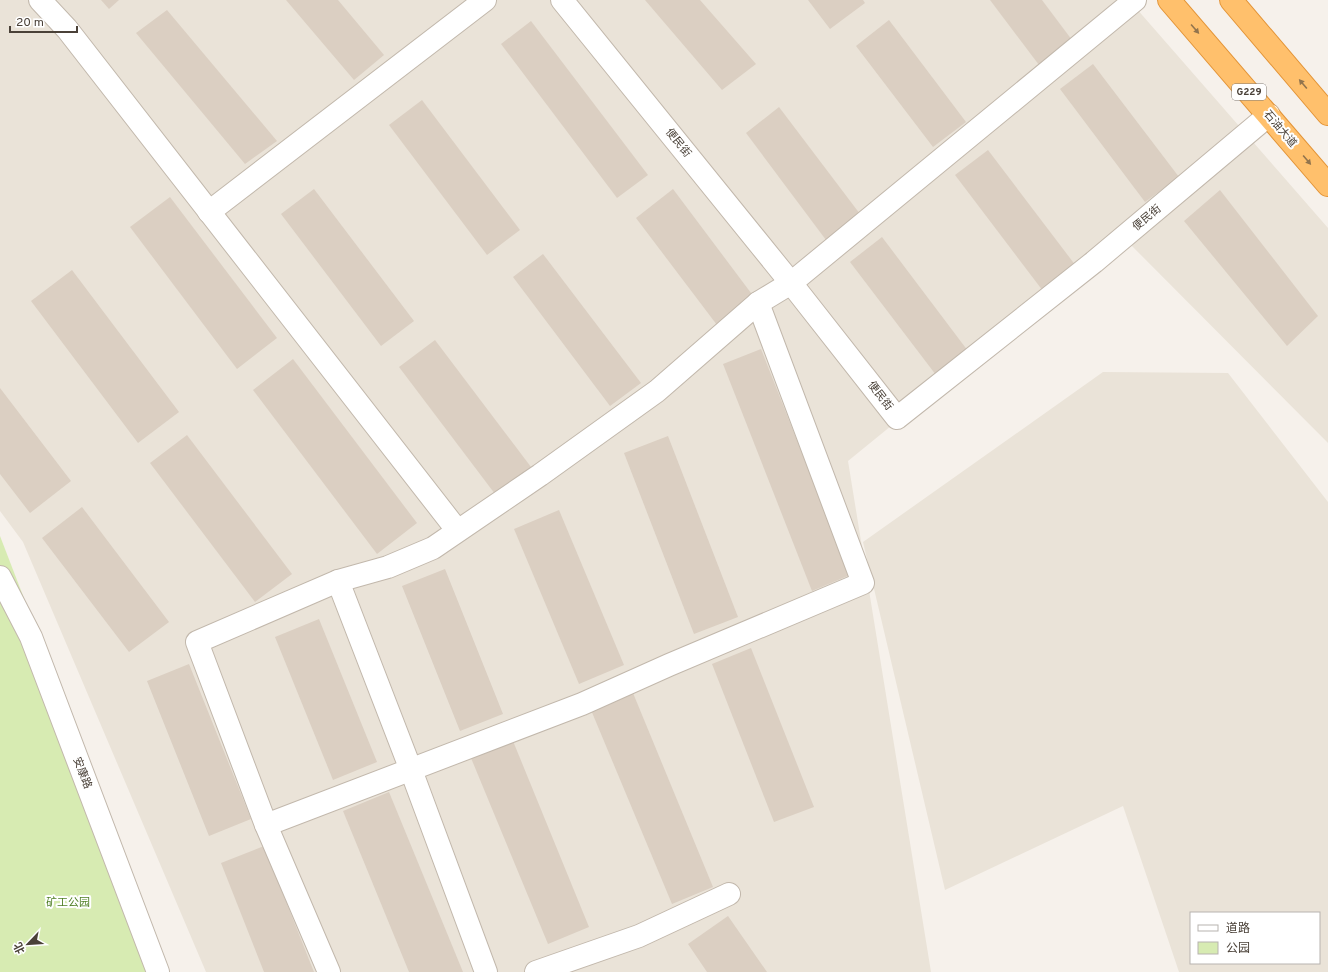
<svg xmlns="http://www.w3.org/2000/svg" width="1328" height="972" viewBox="0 0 1328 972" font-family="Overpass,'Noto Sans SC',sans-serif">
  <rect width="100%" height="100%" fill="#f6f1eb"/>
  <g fill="#eae3d8" fill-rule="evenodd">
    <path d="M0 0H1129L1328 228V443L1123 237 848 461 931 972H206L23 542 0 511Z"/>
    <path d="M1103 372 1228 373 1328 502V972H1179L1123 806 945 890 863 542ZM1191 913H1319V963H1191Z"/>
  </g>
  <path fill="#d7ebb2" d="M0 536 168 972H0Z"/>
  <g fill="#dbcfc2">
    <path d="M101 0H119L109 9Z"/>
    <path d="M286 0H338L384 55 354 80Z"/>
    <path d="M645 0H700L756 64 722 90Z"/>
    <path d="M808 0H863L865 3 830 29Z"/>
    <path d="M990 0H1042L1072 40 1039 65Z"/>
    <path d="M167 10 277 141 245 164 136 33Z"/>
    <path d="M889 20 966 122 933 147 856 46Z"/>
    <path d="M531 21 648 175 617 198 501 44Z"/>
    <path d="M1093 64 1179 177 1145 202 1060 89Z"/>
    <path d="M422 100 520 230 487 255 389 125Z"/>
    <path d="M779 107 860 214 826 240 746 133Z"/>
    <path d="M988 150 1076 266 1043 291 955 175Z"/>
    <path d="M314 189 414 321 381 346 281 214Z"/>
    <path d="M673 189 754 297 717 325 636 218Z"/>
    <path d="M1220 190 1318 316 1287 346 1184 221Z"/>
    <path d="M170 197 277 338 237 369 130 227Z"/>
    <path d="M882 237 968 351 936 375 850 262Z"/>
    <path d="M543 254 641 383 610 406 513 277Z"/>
    <path d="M72 270 179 412 138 443 31 301Z"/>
    <path d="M435 340 531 467 495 494 399 367Z"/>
    <path d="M761 349 850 575 812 591 723 364Z"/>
    <path d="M293 359 417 523 377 554 253 390Z"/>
    <path d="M0 388 71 481 30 513 0 474Z"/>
    <path d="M187 435 292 574 255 602 150 463Z"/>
    <path d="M668 436 738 617 694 634 624 453Z"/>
    <path d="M82 507 169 622 129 652 42 538Z"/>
    <path d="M559 510 624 665 579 684 514 529Z"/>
    <path d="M445 569 503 714 460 731 402 586Z"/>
    <path d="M319 619 377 762 333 780 275 637Z"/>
    <path d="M751 648 814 807 774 822 712 664Z"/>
    <path d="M189 664 251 819 209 836 147 681Z"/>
    <path d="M633 693 713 887 672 904 591 710Z"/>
    <path d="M513 741 589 927 548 944 471 758Z"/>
    <path d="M389 792 463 972H409L343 811Z"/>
    <path d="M264 846 314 972H264L221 863Z"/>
    <path d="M728 916 767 972H707L688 944Z"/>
  </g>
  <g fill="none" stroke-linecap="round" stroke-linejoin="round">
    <g stroke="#c2b8ac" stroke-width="24">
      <g id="minor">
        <path d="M40 0 67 29 457 530"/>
        <path d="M562 0 791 283 897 418 1094 262 1269 115"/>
        <path d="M209 212 485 0"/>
        <path d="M0 577 31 637 158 972"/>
        <path d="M338 581 411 770 486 972"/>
        <path d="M266 825 582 704 669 665 863 583 758 303"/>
        <path d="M329 972 266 825 197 642 338 581 388 567 433 548 540 475 657 391 758 303 791 283 1135 0"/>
        <path d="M536 972 639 936 729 894"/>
      </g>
    </g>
    <g stroke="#e39437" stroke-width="24">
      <g id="highway">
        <path d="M1169 0 1328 185"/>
        <path d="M1231 0 1328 114"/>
      </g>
    </g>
    <use href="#minor" stroke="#fff" stroke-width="22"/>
    <use href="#highway" stroke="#ffc06c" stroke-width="22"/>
  </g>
  <defs><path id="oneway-solid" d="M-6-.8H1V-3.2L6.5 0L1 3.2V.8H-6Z"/></defs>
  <g fill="#92744d">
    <use href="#oneway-solid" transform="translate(1195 29) rotate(49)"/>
    <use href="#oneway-solid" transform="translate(1303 84) rotate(-130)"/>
    <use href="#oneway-solid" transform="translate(1307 160) rotate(50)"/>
  </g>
  <g text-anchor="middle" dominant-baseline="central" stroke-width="4" stroke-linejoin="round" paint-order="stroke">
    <rect fill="#fff" stroke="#807a74" stroke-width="1" x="1232" y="84" width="34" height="16" rx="3"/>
    <g font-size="10" font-weight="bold" fill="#4a4138">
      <text x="1249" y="92">G229</text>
    </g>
    <g font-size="11" fill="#4a4138" stroke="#fff">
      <text transform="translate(1280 129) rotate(50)">石油大道</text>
      <text transform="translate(678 143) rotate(51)">便民街</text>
      <text transform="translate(1147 218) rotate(-40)">便民街</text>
      <text transform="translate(880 396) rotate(52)">便民街</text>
      <text transform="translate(82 773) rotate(69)">安康路</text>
    </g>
    <g font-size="11" fill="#518028" stroke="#fff">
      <text x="68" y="903">矿工公园</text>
    </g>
  </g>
  <rect x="1190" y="912" width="130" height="52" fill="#ffffff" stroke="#b7b3af"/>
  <rect x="1198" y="925" width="20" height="6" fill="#ffffff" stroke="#b7b3af"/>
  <text x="1226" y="932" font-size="12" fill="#4a4138">道路</text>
  <rect x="1198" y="942" width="20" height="12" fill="#d7ebb2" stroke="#b7b3af"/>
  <text x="1226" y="952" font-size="12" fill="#4a4138">公园</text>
  <g transform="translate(28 944) rotate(245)" stroke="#ffffff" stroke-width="3" paint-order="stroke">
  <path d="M0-3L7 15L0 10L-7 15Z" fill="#4a4138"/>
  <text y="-6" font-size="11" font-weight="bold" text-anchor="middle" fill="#4a4138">北</text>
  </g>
  <path d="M10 26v6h67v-6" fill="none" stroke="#4a4138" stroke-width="2"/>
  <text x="16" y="26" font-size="12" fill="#4a4138" stroke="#ffffff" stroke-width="3" paint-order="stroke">20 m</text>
</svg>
